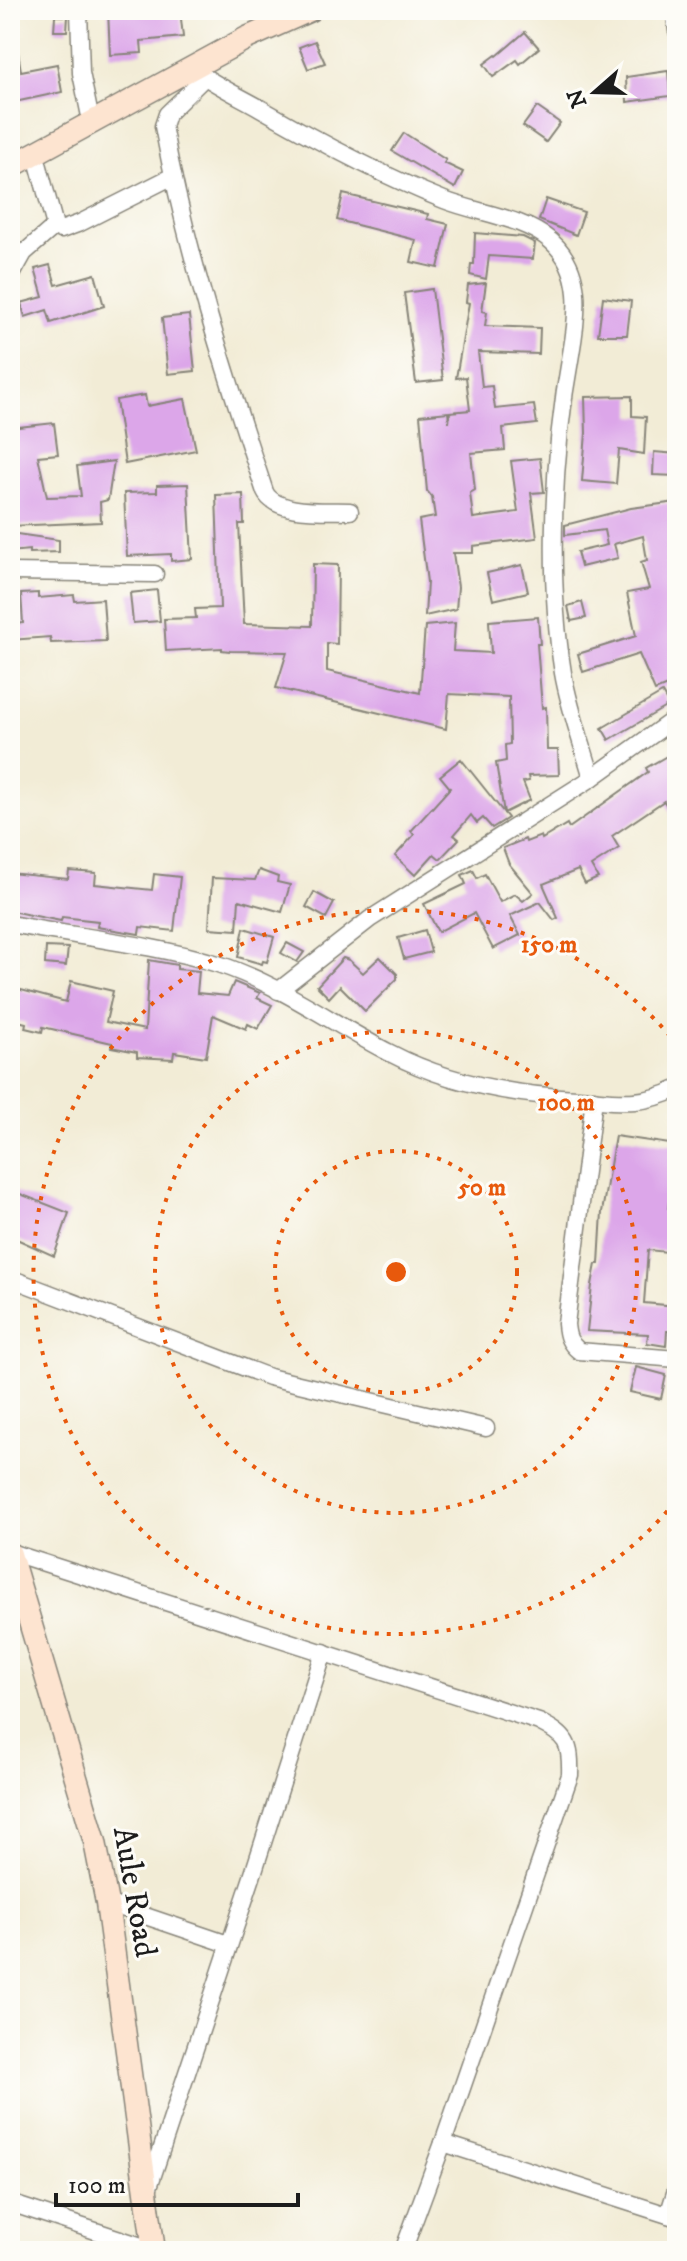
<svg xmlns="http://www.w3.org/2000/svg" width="687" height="2261" viewBox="0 0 687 2261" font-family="'IM FELL DW Pica',serif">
  <rect width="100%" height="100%" fill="#fdfcf7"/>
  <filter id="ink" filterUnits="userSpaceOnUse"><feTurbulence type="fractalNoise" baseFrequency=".0125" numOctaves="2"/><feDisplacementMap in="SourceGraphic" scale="16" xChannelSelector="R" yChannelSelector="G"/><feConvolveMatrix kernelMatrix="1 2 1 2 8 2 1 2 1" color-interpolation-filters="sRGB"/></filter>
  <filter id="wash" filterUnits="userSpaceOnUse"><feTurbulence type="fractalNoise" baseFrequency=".006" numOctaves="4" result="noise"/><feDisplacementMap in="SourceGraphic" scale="32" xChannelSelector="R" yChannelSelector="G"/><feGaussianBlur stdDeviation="1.8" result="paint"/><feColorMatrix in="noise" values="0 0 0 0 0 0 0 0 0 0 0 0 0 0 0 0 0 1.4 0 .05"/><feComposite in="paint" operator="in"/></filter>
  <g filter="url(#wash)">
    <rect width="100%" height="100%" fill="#f2ecd6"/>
    <g id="blocks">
      <g fill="#dca6e9">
        <path d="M108 10H180L183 37 141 41 142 53 110 55Z"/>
        <path d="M55 16H68L67 31H54Z"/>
        <path d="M525 32 539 48 520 64 517 60 493 77 484 64 496 55 497 56Z"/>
        <path d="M315 41 325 63 308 69 299 47Z"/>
        <path d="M10 46H17L21 71 57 64 62 92 10 103Z"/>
        <path d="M668 71 670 96 627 102 626 77Z"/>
        <path d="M537 107 560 123 546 142 523 126Z"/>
        <path d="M404 133 446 160 444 163 463 172 455 188 392 151Z"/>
        <path d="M343 194 428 214 427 219 448 224 438 268 411 262 416 240 337 220Z"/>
        <path d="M546 199 584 212 576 235 539 220Z"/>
        <path d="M475 233 523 237 535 243 533 259 489 256 486 279 470 275 471 264H474Z"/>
        <path d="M50 265 56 285 95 274 104 306 51 323 47 310 25 317 21 303 43 297 35 269Z"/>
        <path d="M486 283 482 311 487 312 485 326 540 328 539 354 478 352 482 387 492 386 495 409 534 405 537 424 503 428 505 450 471 453 475 490 470 493 473 518 518 512 511 461 540 458 544 492 531 493 537 538 473 546V553H453L458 587 456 609 425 616 427 582 419 520 435 517 432 497 427 491 420 415 448 412 449 422 450 412 470 410 466 377 456 378 469 303 466 302 468 285Z"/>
        <path d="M432 289 443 380 416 383 404 293Z"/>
        <path d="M603 297 631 301 627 335H598Z"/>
        <path d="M189 315 195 371 168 374 162 318Z"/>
        <path d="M145 395 147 406 185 399 196 450 125 464 116 400Z"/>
        <path d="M632 396V416L646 417 644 454 619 450 616 484 582 481 586 433 585 397Z"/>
        <path d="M54 423 58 454 38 456 47 497 81 496 77 466 114 461 108 500 100 502 101 522 10 526V428Z"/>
        <path d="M654 452 677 454V476L653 475Z"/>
        <path d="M188 484 192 559 171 561V554L127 556 124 493 157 492V485Z"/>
        <path d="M243 494 244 524H239L244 624 312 626 313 564 338 565 337 644 327 643V671L420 693 425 626 455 623 453 651 491 653 489 621 538 617 540 644H537L542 708 546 707 547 750H558L559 775 528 776 529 781 523 782 530 800 504 813 496 763 506 761 505 745 510 744 509 697 449 694 446 729 276 688 287 652 230 651 222 650V648L166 651 164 619 196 618 195 609 220 608 216 495Z"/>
        <path d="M677 502V682L655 691 639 654 583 672 578 654 636 636 627 593 649 589 641 562 647 560 643 536 614 544 618 558 581 567 577 552 607 545 604 530 565 535V525L631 508Z"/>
        <path d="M10 533 59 540V552L29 553V550L10 552Z"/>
        <path d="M522 565 528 592 493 600 487 573Z"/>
        <path d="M157 590 160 621 133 623 130 593Z"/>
        <path d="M38 593V598L74 595 75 601 103 599 106 641 51 643 50 637 10 640V624L23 623 21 594Z"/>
        <path d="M582 602 586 618 571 621 568 606Z"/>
        <path d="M662 693 669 705 609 740 602 728Z"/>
        <path d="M672 753 677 761V824L664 801 612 836 619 848 591 866 598 878 585 884 578 870 543 884 558 918 554 920 540 902 529 907 510 916 520 935 493 949 474 913 438 932 424 904 466 884 462 875 473 870 477 878 485 874 500 902 515 894 523 901 533 893 509 864 503 848 525 839 526 842 541 836 542 839 567 824 569 828 648 772 646 768Z"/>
        <path d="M461 759 508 818 492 828 483 818 477 823 471 815 454 835 459 839 440 859 434 854 415 875 395 856 414 835 411 831 450 788 440 776Z"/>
        <path d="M259 870 278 877 277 882 290 885 282 912 239 900 237 930 209 928 212 878 255 880Z"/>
        <path d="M69 871 96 873 95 884 152 890 154 874 180 877 174 931 140 927 139 934 97 927 98 921 62 917 61 921 10 911V873L68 879Z"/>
        <path d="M314 892 334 903 326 918 306 907Z"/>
        <path d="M244 928 274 937 267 962 263 961 262 964 238 957Z"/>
        <path d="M425 930 431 952 404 959 398 938Z"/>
        <path d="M287 943 304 952 297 962 281 953Z"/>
        <path d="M46 947 68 948 66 966 45 964Z"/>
        <path d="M380 957 397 974V979L365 1011 340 986 329 998 317 986 343 958 349 960 363 973Z"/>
        <path d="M149 960 177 965V969L199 971 197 993 228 996 234 982 260 993 257 998 272 1005 258 1029 248 1024 246 1029 213 1015 206 1057 174 1052 173 1059 137 1057V1052L111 1047 112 1043 43 1027 42 1032 25 1028 26 1023 10 1019V987L66 1002 71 981 113 991 106 1022 145 1030Z"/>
        <path d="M615 1136 677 1145 668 1208H677V1253L648 1250 644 1303 677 1306V1331H667L666 1346 647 1343 648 1334 587 1331 592 1285 596 1264H599L602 1212Z"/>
        <path d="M10 1190 69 1213 54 1256 10 1236Z"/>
        <path d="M636 1367 666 1375 661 1399 630 1392Z"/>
      </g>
    </g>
  </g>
  <g filter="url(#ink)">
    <use href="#blocks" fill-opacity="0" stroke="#878479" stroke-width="2"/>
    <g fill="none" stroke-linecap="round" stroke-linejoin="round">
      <g stroke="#878479" stroke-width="19">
        <g id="street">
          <path d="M79 10 81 73 91 121"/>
          <path d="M674 10 677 31"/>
          <path d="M192 68C213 84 237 95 260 108 319 142 381 175 444 200 477 213 523 217 551 241 584 270 578 314 571 354 553 451 547 575 563 673 569 708 582 743 592 778"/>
          <path d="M204 78 167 114 163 126C186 250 225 372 265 492 276 515 327 510 350 511"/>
          <path d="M35 152 55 226 61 230 80 223 173 176"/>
          <path d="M10 278 24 253 55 226"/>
          <path d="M10 572 155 574"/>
          <path d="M10 924C78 937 152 944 218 964 280 984 333 1024 390 1053 447 1083 513 1095 577 1098 616 1101 640 1107 677 1089"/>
          <path d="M278 991 370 919 592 778 677 717"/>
          <path d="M594 1099 566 1324C567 1336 569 1343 579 1351L677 1359"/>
          <path d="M10 1278 269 1377 486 1428"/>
          <path d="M10 1552 539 1722C567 1736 571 1743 570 1775L443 2143 403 2251"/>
          <path d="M107 1903 228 1944"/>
          <path d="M443 2143 677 2218"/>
          <path d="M148 2190 252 1877 324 1652"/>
          <path d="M10 2203 157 2251"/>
          <path d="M668 2215 677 2187"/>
        </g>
      </g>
      <g stroke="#878479" stroke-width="25">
        <g id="secondary">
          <path d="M10 167 247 38 310 10"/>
          <path d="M10 1554 95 1842 107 1903 154 2251"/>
        </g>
      </g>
      <use href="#street" stroke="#fff" stroke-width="16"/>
      <use href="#secondary" stroke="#fde4d0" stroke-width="22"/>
    </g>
  </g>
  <g fill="none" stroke="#e8590c" stroke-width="4" stroke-dasharray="4 8">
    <circle cx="396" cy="1272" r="121"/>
    <circle cx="396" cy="1272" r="241"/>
    <path d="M675 1502A362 362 0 1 1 675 1042"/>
  </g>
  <g text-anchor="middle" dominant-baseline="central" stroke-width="6" stroke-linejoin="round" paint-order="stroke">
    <g font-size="32" fill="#1c1c1c" stroke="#fdfcf7">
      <text transform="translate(134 1892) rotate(80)">Aule Road</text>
    </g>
  </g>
  <circle cx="396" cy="1272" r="12" fill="#e8590c" stroke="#fdfcf7" stroke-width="4"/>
  <g font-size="24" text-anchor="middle" font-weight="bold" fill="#e8590c" stroke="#fdfcf7" stroke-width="6" stroke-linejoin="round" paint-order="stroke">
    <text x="549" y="952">150 m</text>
    <text x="566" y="1110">100 m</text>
    <text x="482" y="1195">50 m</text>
  </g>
  <rect width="687" height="2261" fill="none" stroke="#fdfcf7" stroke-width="40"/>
  <g transform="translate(595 92) rotate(250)" stroke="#fdfcf7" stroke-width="6" paint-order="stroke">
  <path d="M0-6L14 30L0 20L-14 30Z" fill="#1c1c1c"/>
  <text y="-12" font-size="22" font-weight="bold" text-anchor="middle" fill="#1c1c1c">N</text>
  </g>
  <path d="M56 2193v12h242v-12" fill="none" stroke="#1c1c1c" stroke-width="4"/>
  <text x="68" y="2193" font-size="24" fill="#1c1c1c" stroke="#fdfcf7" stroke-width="6" paint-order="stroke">100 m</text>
</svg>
